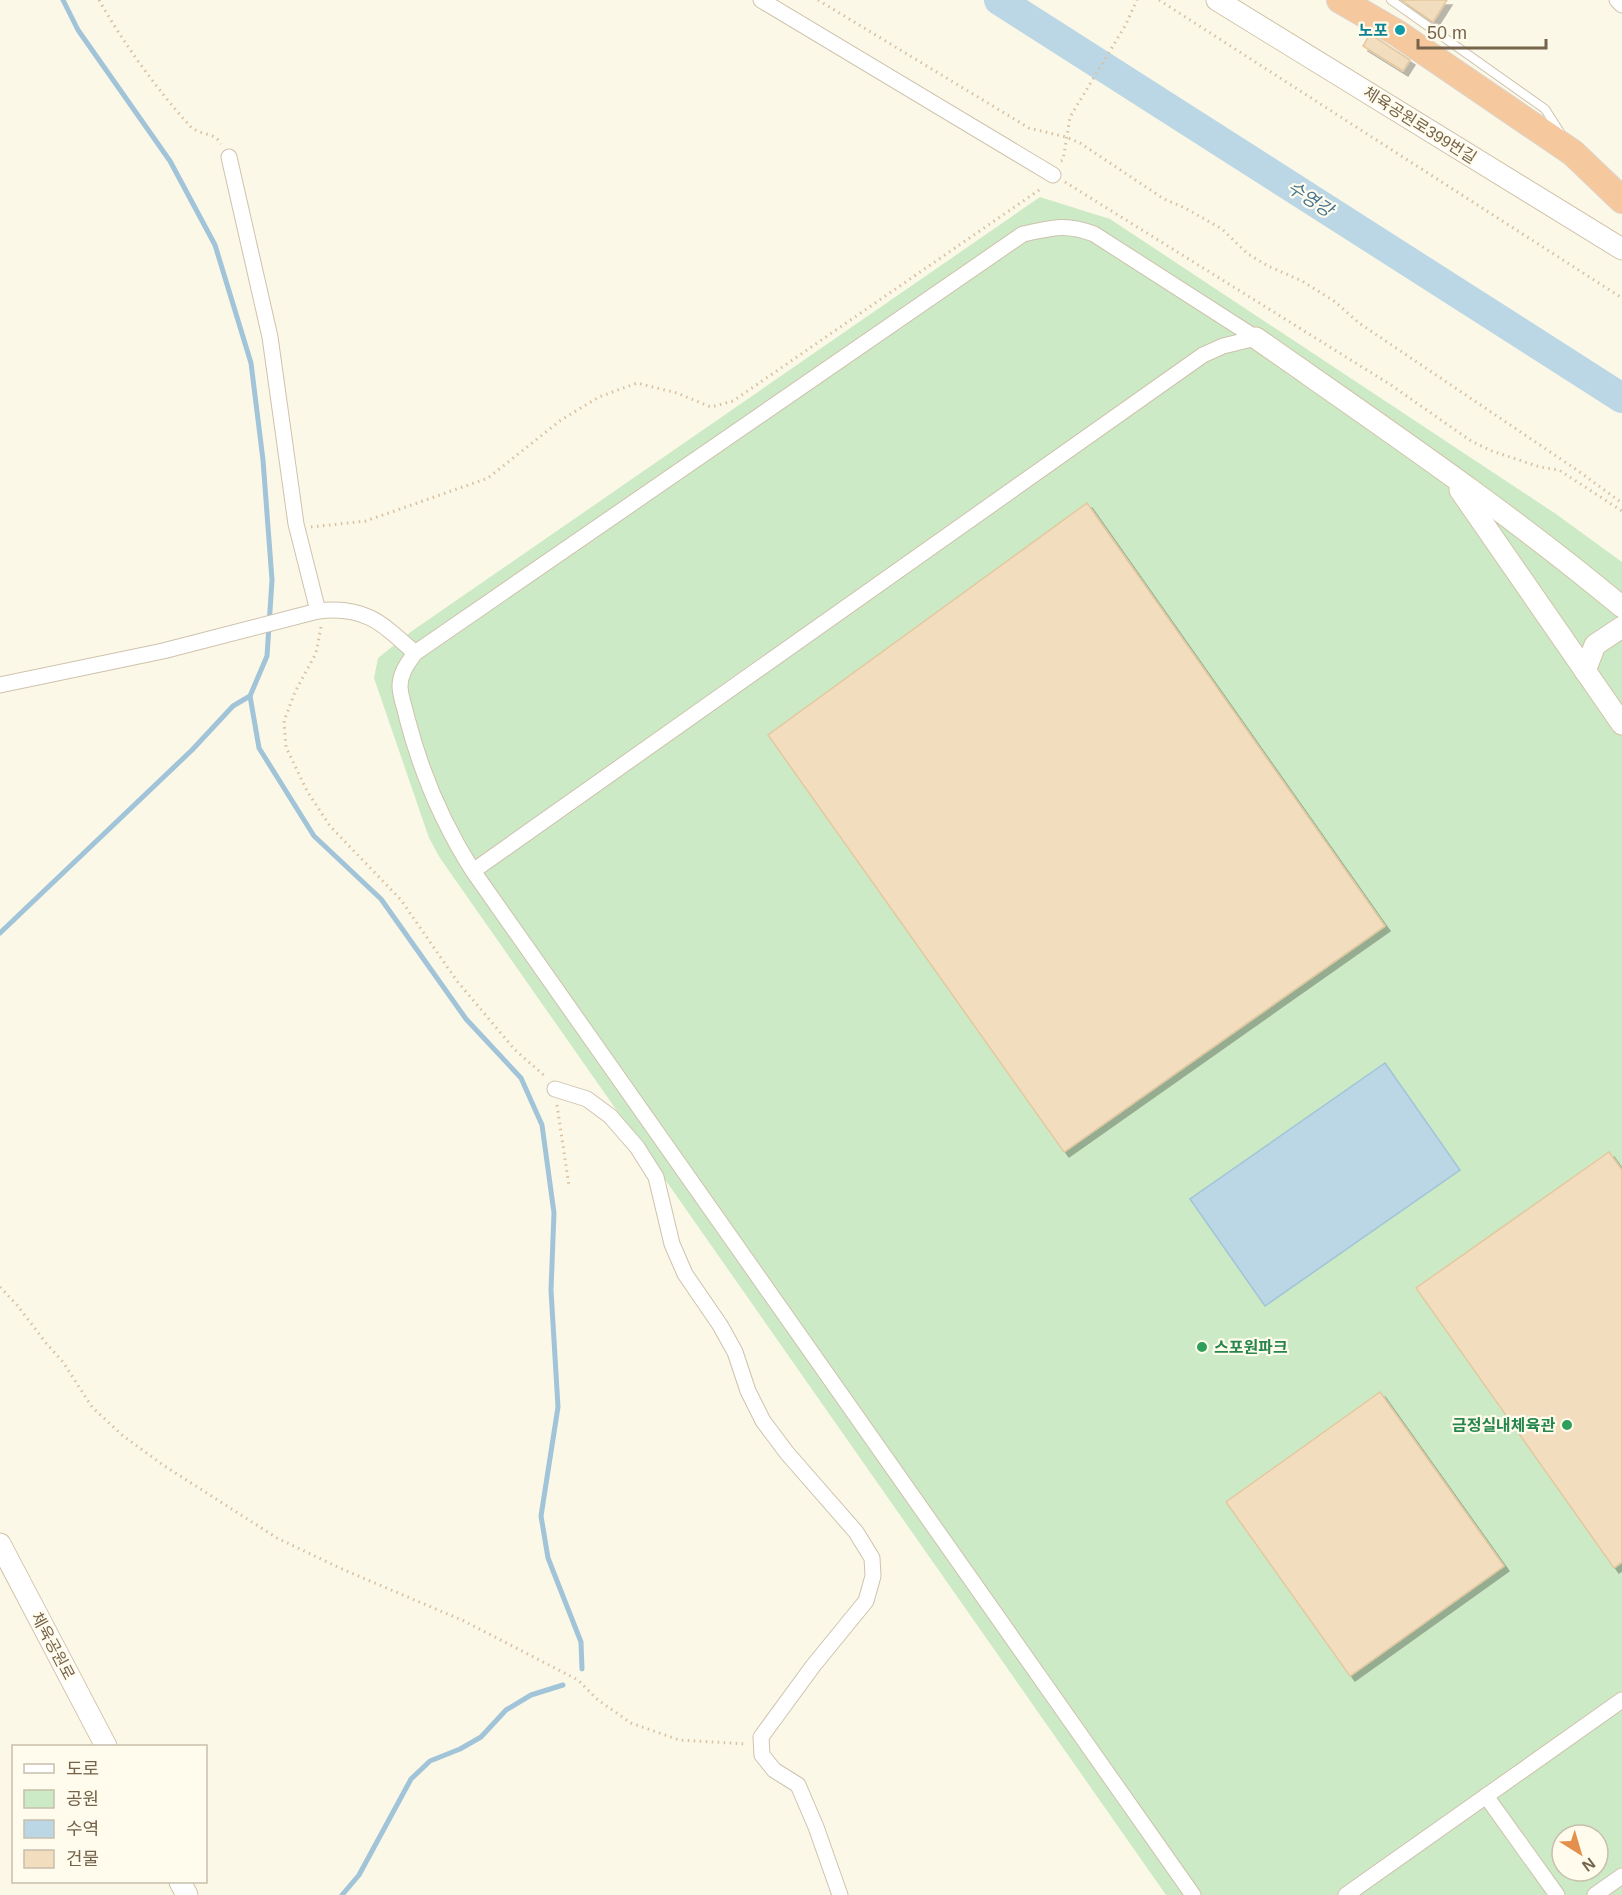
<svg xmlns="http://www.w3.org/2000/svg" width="1622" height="1895" viewBox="0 0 1622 1895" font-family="Arial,'Noto Sans KR',sans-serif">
  <defs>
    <filter id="shadow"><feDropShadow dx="5" dy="5" stdDeviation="0" flood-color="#0004"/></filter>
  </defs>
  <rect width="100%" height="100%" fill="#fcf8e7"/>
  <path fill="#cceac5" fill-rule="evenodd" d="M1040 197 1110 219 1556 514 1622 562V1895H1166L440 858 429 838 374 678 378 658 412 631ZM1562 1835H1598V1871H1562Z"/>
  <path fill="#bbd7e6" stroke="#a1c4d8" stroke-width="1.5" d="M1385 1063 1460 1170 1265 1306 1190 1199Z"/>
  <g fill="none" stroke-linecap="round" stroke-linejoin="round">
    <g stroke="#a1c4d8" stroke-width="5">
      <path d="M63 0 78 30 170 161 215 245 251 363 263 460 272 580 267 656 250 696 259 748 314 836 381 899 466 1019 521 1078 542 1125 554 1213 551 1290 558 1407 541 1516 548 1558 581 1642 582 1669"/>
      <path d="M0 933 192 750 233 706 250 696"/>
      <path d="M342 1895 359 1875 411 1779 430 1761 460 1749 481 1737 506 1710 531 1695 563 1685"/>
    </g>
    <path stroke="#bbd7e6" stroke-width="30" d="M999 0 1622 398"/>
  </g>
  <g fill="#f2debf" stroke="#e4c89f" stroke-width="1.5" filter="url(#shadow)">
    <path d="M1401 0H1447L1433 22Z"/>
    <path d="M1370 34 1410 60 1403 71 1363 46Z"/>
    <path d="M1087 503 1385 926 1064 1152 768 735Z"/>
    <path d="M1609 1152 1622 1170V1562L1614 1568 1416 1288Z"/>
    <path d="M1380 1392 1504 1566 1350 1676 1226 1502Z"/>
  </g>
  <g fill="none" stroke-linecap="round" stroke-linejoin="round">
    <g stroke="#cec2ad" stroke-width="10">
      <path id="lane" d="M1391 0 1545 109 1561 134"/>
    </g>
    <g stroke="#cec2ad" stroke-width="17">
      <g id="street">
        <path d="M761 0 1053 175"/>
        <path d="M1617 0 1622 5"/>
        <path d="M229 157 270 337 296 524 318 611"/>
        <path d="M0 685 163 651 318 611C365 605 383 624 415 653"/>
        <path d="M473 871 1203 355 1223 346 1256 338 1094 234C1065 223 1052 228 1023 234L415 653C408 663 400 673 400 686 400 696 405 708 407 718 421 772 443 824 473 871L1193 1895"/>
        <path d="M555 1089 587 1099 610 1116 637 1147 656 1177 672 1244 685 1274 720 1325 735 1352 748 1391 763 1421 787 1453 856 1532 872 1558 873 1576 866 1601 813 1666 761 1737 762 1755 774 1770 798 1785 816 1827 840 1895"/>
        <path d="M1486 1796 1557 1895"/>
        <path d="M1346 1895 1622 1700"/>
        <path d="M1595 1895 1622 1876"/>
      </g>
    </g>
    <g stroke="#d1c4aa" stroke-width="23">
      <g id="secondary">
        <path d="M1217 0 1622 249"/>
        <path d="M1256 338C1380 425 1506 510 1622 607"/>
        <path d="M1460 490 1622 724"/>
        <path d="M1585 671 1595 645 1622 627"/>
        <path d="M0 1544 106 1746"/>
        <path d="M180 1882 187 1895"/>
      </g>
    </g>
    <g stroke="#dbd6d0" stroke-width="28">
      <path id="highway" d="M1340 0 1397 33 1573 153 1622 200"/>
    </g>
    <g stroke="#d7c1a1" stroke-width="3" stroke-dasharray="1.5 4.5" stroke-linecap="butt">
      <path d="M99 0C122 41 158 91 190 126 198 135 215 132 221 144"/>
      <path d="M818 0 1029 128 1066 137 1080 143 1164 199 1185 208 1222 229 1248 254 1268 266 1302 281 1334 301 1359 323 1577 470 1622 503"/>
      <path d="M1159 0 1622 298"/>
      <path d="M1061 161 1063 160 1070 117 1125 26 1137 0"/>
      <path d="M1065 182 1391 385 1471 441 1492 451 1540 467 1559 470 1622 511"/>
      <path d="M311 527 366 521 488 478 561 420 599 397 637 383 677 393 711 407 733 401 1042 188"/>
      <path d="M321 627 316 653 295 692 284 721 286 747 307 791 330 826 401 900 457 981 515 1050 546 1077"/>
      <path d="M557 1105 569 1186"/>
      <path d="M0 1287 17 1305 46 1343 63 1362 92 1407 122 1435 163 1465 277 1538 342 1569 464 1621 578 1680 598 1700 631 1723 679 1740 747 1744"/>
    </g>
    <use href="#lane" stroke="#fff" stroke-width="8"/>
    <use href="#street" stroke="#fff" stroke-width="15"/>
    <use href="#secondary" stroke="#fff" stroke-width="21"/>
    <use href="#highway" stroke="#f6c89e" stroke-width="26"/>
  </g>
  <circle fill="#0f9aa8" stroke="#fffced" stroke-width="2" cx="1400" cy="30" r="6"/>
  <g fill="#2e9e5b" stroke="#fffced" stroke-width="2">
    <circle cx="1202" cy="1347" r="6"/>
    <circle cx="1567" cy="1425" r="6"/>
  </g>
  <g text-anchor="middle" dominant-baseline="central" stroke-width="4.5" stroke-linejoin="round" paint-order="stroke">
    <g font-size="16" font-weight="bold" fill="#0d838f" stroke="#fffced" text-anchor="end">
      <text x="1388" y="30">노포</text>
    </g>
    <g font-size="16" fill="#76634b" stroke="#fffced">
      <text transform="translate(1420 125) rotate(32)">체육공원로399번길</text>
      <text transform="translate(53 1646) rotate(62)">체육공원로</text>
    </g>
    <g font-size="16" font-weight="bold" fill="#27864d" stroke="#fffced" text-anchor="start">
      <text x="1214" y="1347">스포원파크</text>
      <text x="1555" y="1425" text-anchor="end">금정실내체육관</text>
    </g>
    <g font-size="18" font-style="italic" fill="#487591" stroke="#fffced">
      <text transform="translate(1310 199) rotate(33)">수영강</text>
    </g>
  </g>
  <rect x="12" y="1745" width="195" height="138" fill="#fffced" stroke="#c8bfac" stroke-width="1.5"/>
  <rect x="24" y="1764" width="30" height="9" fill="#ffffff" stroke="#c8bfac" stroke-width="1.5"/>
  <text x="66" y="1775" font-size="18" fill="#76634b">도로</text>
  <rect x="24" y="1790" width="30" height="18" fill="#cceac5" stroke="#c8bfac" stroke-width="1.5"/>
  <text x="66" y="1805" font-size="18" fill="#76634b">공원</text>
  <rect x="24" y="1820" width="30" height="18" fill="#bbd7e6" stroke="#c8bfac" stroke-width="1.5"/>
  <text x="66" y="1835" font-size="18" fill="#76634b">수역</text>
  <rect x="24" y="1850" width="30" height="18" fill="#f2debf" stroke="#c8bfac" stroke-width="1.5"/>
  <text x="66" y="1865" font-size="18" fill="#76634b">건물</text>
  <g transform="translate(1580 1853) rotate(143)"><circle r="28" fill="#fffced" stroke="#c8bfac" stroke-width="1.5"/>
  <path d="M0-4.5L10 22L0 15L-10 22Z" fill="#e58f4d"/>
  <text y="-9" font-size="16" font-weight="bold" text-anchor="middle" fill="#76634b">N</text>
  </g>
  <path d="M1418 39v9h128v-9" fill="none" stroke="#76634b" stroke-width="3"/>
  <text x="1427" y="39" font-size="18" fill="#76634b" stroke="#fffced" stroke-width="4.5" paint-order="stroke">50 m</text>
</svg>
